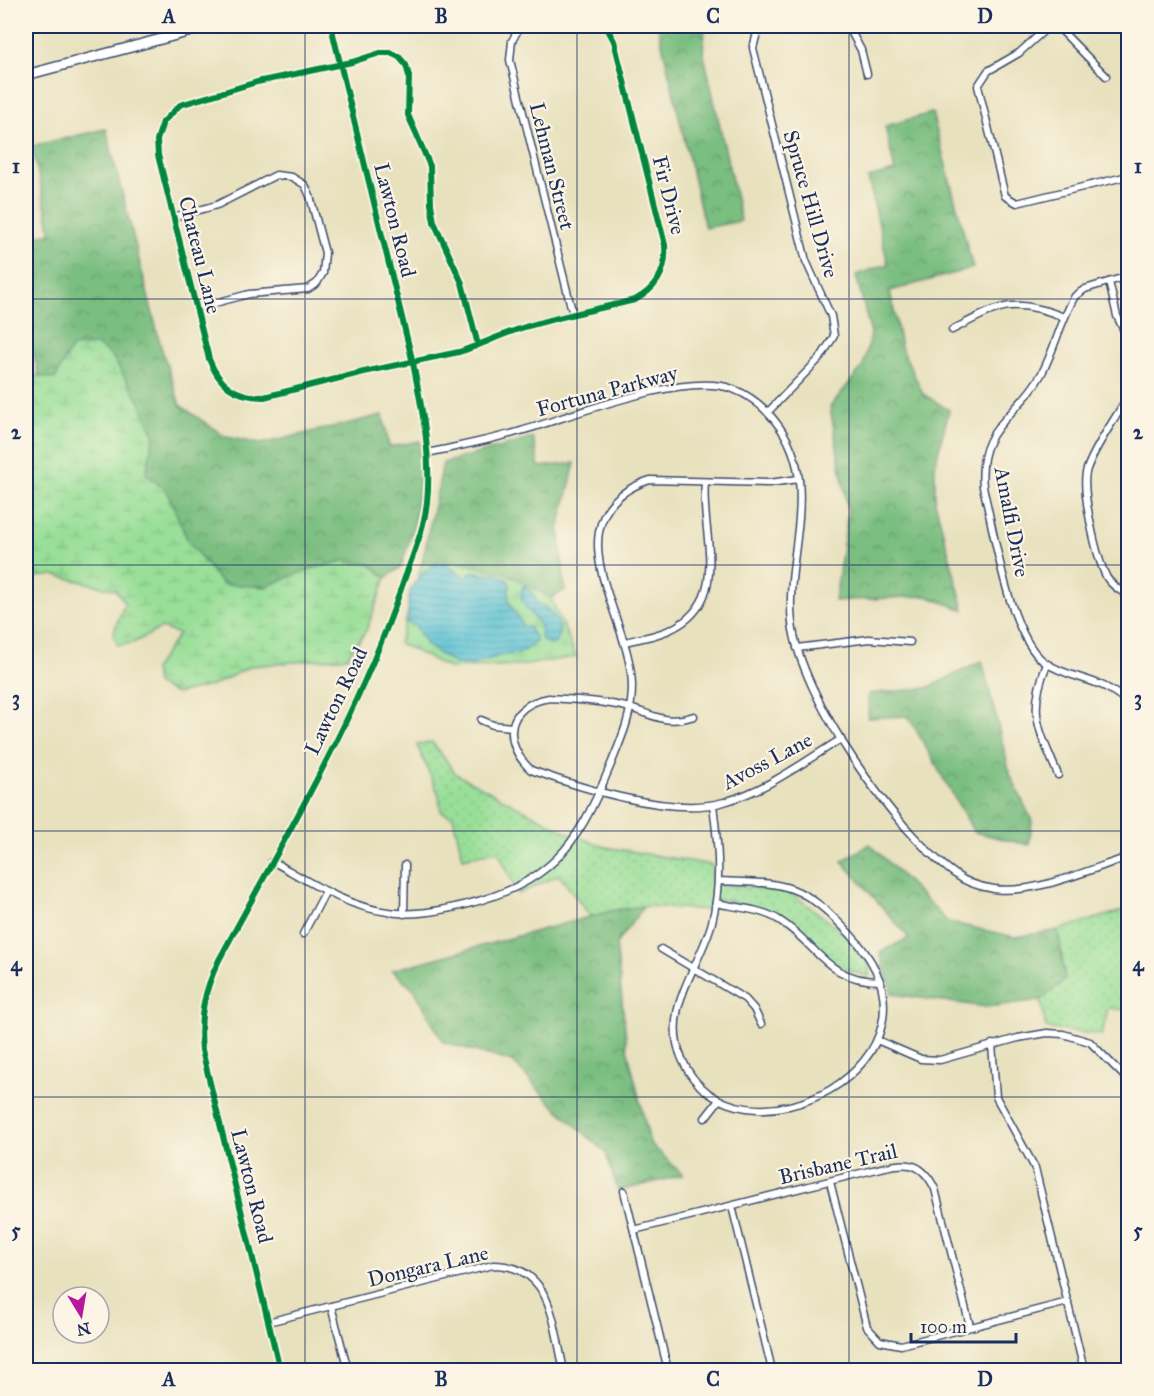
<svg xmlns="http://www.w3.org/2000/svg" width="1154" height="1396" viewBox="0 0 1154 1396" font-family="'IM FELL Great Primer',serif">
  <defs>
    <pattern id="grass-dots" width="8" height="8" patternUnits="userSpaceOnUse" patternTransform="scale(1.5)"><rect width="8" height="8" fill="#99df98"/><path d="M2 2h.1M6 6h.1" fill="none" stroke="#83c085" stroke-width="1.8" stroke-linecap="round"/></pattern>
    <pattern id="forest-crowns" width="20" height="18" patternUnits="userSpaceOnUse" patternTransform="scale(1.5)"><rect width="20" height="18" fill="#7abe80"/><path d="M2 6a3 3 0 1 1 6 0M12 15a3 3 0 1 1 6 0" fill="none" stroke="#639b6c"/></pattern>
    <pattern id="wetland-marsh" width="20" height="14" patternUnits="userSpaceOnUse" patternTransform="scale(1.5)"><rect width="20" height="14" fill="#99df98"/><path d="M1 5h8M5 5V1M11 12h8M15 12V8" fill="none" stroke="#83c085"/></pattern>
    <pattern id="water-rules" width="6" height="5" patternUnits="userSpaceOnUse" patternTransform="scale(1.5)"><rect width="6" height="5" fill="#59c3d5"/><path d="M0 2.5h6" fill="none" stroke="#499fb0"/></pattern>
  </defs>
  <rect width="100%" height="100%" fill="#fcf5e5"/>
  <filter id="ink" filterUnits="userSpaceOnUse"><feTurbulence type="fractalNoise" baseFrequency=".0167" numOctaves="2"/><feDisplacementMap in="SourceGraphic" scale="12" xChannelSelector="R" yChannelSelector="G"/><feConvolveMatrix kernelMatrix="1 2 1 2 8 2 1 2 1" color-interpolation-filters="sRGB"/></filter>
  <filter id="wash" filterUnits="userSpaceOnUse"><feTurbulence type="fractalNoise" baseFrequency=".008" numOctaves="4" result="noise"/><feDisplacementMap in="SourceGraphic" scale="24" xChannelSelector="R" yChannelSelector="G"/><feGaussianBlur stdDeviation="1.35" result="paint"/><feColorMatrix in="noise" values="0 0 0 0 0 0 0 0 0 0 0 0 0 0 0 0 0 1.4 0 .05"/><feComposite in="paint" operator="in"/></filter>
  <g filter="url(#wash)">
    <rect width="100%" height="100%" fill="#e8e1be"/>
    <g fill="url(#grass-dots)" stroke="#5a877b" stroke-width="1.5">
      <path d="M432 742 456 774 568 833 605 847 712 865V884L787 890 851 938 869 964V977L834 965 783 917 727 900H710L709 910 644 906 591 917 559 875 518 894 498 851 463 858 453 817 441 811 439 795 417 745Z"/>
      <path d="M1128 909V1010L1108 1008 1102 1035 1046 1028 1041 1000 1065 979 1058 930Z"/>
    </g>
    <g fill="url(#forest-crowns)" stroke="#4a766f" stroke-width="1.5">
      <path d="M658 26H708L705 29 703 51 741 221 705 228Z"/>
      <path d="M932 113 973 268 890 291 901 347 923 394 949 410 935 464V502L964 610 926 596 835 601 848 511 830 407 863 366 871 334 856 275 888 264 868 178 895 171 885 126Z"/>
      <path d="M106 129 161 347 180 405 226 437 261 444 383 415 389 447 420 441 421 473 414 525 401 567 386 578 370 564 343 561 304 571 266 587 222 584 188 541 166 490 146 474 154 434 139 401 112 356 55 379 39 376 26 322V238L51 233 32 146Z"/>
      <path d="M533 438 539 467 575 463 559 528 565 590 551 598C503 571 479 561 422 563L443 463Z"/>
      <path d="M982 661 1010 774 1032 821 1029 845 974 832 908 716 868 718V694L927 688Z"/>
      <path d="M870 844 948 922 1015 937 1058 930 1065 979 1041 1000 986 1007 892 994 880 952 909 938 842 861Z"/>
      <path d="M644 906 616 944 627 1048 650 1143 683 1175 618 1191 606 1153 551 1103 513 1062 443 1042 414 989 392 970 615 910Z"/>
    </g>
    <g fill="url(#wetland-marsh)" stroke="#5a877b" stroke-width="1.5">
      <path d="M97 345 112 356 139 401 154 434 146 474 166 490 188 541 222 584 266 587 304 571 343 561 370 564 386 578 366 631 347 657 251 666 214 685 176 694 156 684 154 669 179 634 161 628 133 643 118 645 113 634 125 603 116 590 54 575 26 578V374L55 379 72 347Z"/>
      <path d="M456 562 506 573 551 598 576 657 525 665 449 668 399 643 422 563Z"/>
    </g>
    <g fill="url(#water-rules)" stroke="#3a799a" stroke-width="1.5">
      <path d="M437 563H444L465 578 472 572H480L484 576 495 573 507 579 510 585C505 605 515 611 524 627H528L535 637 536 642 519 654 502 655 471 665 455 664 427 646 415 625 406 622 409 620C405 591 413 578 437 563Z"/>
      <path d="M524 585 535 596 537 603C553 611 566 625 556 643L551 645 542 640C541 636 541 629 539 625 533 613 514 601 524 585Z"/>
    </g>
  </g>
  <g filter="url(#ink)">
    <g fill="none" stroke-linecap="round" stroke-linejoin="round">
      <g stroke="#3a4a6c" stroke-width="9">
        <g id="street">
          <path d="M520 26 512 41 510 60 573 315"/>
          <path d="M848 26 861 50 867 74"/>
          <path d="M1049 26 1019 53 988 71 978 86 1005 196 1017 203 1128 176"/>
          <path d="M1057 26 1106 76"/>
          <path d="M174 217 217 205 276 175 292 177 305 185 310 196 325 253 323 273 317 283 308 289 249 294 196 308"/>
          <path d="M1128 276 1085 289 1075 296C1061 320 1055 348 1042 373 1017 419 977 425 983 487 994 530 1009 639 1046 663 1073 681 1100 676 1128 703"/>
          <path d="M1109 282 1117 316 1128 339"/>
          <path d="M952 330C999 306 1012 296 1064 317"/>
          <path d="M478 345 462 283 434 222 431 204 430 166 408 115 409 76 406 65 399 57 391 53H380L352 62 257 82 180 105 163 122 157 140 158 155 209 359C219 385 235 397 264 397L364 372 459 352C481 345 502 334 525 327 561 316 598 309 635 300 658 288 667 270 665 245L614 41 606 26"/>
          <path d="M1128 396C1115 420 1096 444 1087 469 1080 488 1097 560 1107 578 1112 586 1121 591 1128 596"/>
          <path d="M768 412 821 357 834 336 831 316 806 261 753 48 757 33 772 26"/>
          <path d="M428 453C459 446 491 440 521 431 572 416 684 371 733 389 749 395 764 407 775 421 824 481 784 556 792 623 801 698 894 830 955 874 965 882 981 887 994 889 1033 895 1091 869 1128 857"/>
          <path d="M624 642C642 638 662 635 677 626 731 595 700 531 705 482"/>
          <path d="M797 648 869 639 910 642"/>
          <path d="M1047 664C1027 713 1039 729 1058 775"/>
          <path d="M694 716C666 725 656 716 630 708 604 701 576 700 549 698 506 705 501 742 531 770 581 788 673 817 724 802 767 790 804 762 841 739"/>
          <path d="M481 720 493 725 512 727"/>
          <path d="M713 805C718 844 722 883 712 922 700 968 660 1009 682 1059 733 1179 971 1062 850 934 801 882 786 883 718 881"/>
          <path d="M272 861C308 881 346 907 388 912 413 916 439 911 464 905 550 883 576 849 609 769 620 742 632 717 632 687 632 637 591 578 599 532 604 504 625 488 650 480L769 483 799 479"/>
          <path d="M716 903C735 907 762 909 779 920 818 944 825 981 880 981"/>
          <path d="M404 914 405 865"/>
          <path d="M303 934 326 891"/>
          <path d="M661 949 745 999 754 1009 761 1024"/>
          <path d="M877 1040 921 1059 940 1060 1018 1038 1047 1033 1063 1034 1090 1042 1128 1080"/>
          <path d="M992 1044 996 1097 1035 1168 1084 1370"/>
          <path d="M705 1118 719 1100"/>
          <path d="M830 1182 867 1327 880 1341 901 1345 1068 1302"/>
          <path d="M624 1191 668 1370"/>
          <path d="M732 1206 772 1370"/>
          <path d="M634 1230 873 1170C902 1163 920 1157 935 1189L970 1326"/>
          <path d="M331 1306 348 1370"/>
          <path d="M268 1322 493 1265C553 1265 553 1325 564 1370"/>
          <path d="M280 1370 202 1050C199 1016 204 991 219 960 284 839 356 720 401 589 410 561 424 532 427 502 432 455 422 409 413 363L331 26"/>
        </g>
      </g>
      <g stroke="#3a4a6c" stroke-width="12">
        <path id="secondary" d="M26 75 210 26"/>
      </g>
      <use href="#street" stroke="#fff" stroke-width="6"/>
      <use href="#secondary" stroke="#fff" stroke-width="9"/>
      <g stroke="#fcf5e5" stroke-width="10">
        <g id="cycleway">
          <path d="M478 345 462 283 434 222 431 204 430 166 408 115 409 76 406 65 399 57 391 53H380L352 62 257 82 180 105 163 122 157 140 158 155 209 359C219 385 235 397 264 397L364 372 459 352C481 345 502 334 525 327 561 316 598 309 635 300 658 288 667 270 665 245L614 41 606 26"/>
          <path d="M280 1370 202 1050C199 1016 204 991 219 960 284 839 356 720 401 589 410 561 424 532 427 502 432 455 422 409 413 363L331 26"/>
        </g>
      </g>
      <use href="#cycleway" stroke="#00873e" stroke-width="6"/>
    </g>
  </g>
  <path fill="none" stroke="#1b2f5e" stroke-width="1.5" stroke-opacity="0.55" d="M305 26V1370M577 26V1370M849 26V1370M26 299H1128M26 565H1128M26 831H1128M26 1097H1128"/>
  <g text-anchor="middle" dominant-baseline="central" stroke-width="4.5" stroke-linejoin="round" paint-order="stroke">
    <g font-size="21" fill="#1b2f5e" stroke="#fcf5e5">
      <text transform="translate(552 166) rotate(76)">Lehman Street</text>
      <text transform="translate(669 195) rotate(76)">Fir Drive</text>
      <text transform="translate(811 204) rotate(74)">Spruce Hill Drive</text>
      <text transform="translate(395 220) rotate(76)">Lawton Road</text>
      <text transform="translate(200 255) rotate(76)">Chateau Lane</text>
      <text transform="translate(607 391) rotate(-15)">Fortuna Parkway</text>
      <text transform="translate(1012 522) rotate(79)">Amalfi Drive</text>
      <text transform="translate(336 701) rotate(-64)">Lawton Road</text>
      <text transform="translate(767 761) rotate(-28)">Avoss Lane</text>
      <text transform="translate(838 1164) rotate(-13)">Brisbane Trail</text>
      <text transform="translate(252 1186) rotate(76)">Lawton Road</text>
      <text transform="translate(428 1266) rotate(-13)">Dongara Lane</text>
    </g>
  </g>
  <rect width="1154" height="1396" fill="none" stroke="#fcf5e5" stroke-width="66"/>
  <g transform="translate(81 1315) rotate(169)"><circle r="28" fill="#fcf5e5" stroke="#a2a6af" stroke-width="1.5"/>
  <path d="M0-4.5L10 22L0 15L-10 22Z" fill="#b5179e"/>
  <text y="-9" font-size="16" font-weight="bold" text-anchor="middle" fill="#1b2f5e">N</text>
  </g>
  <path d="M911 1333v9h105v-9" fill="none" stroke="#1b2f5e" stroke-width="3"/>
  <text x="920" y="1333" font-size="18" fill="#1b2f5e" stroke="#fcf5e5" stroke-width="4.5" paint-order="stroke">100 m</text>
  <rect x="33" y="33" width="1088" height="1330" fill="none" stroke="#1b2f5e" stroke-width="2"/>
  <g font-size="20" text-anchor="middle" font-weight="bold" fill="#1b2f5e">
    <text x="169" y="23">A</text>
    <text x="441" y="23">B</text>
    <text x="713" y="23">C</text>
    <text x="985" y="23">D</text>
    <text x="16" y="173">1</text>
    <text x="1138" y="173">1</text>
    <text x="16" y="439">2</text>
    <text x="1138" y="439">2</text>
    <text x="16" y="705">3</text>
    <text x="1138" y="705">3</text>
    <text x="16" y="971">4</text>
    <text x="1138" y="971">4</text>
    <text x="16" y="1237">5</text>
    <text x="1138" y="1237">5</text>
    <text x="169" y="1386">A</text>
    <text x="441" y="1386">B</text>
    <text x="713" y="1386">C</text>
    <text x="985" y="1386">D</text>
  </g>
</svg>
